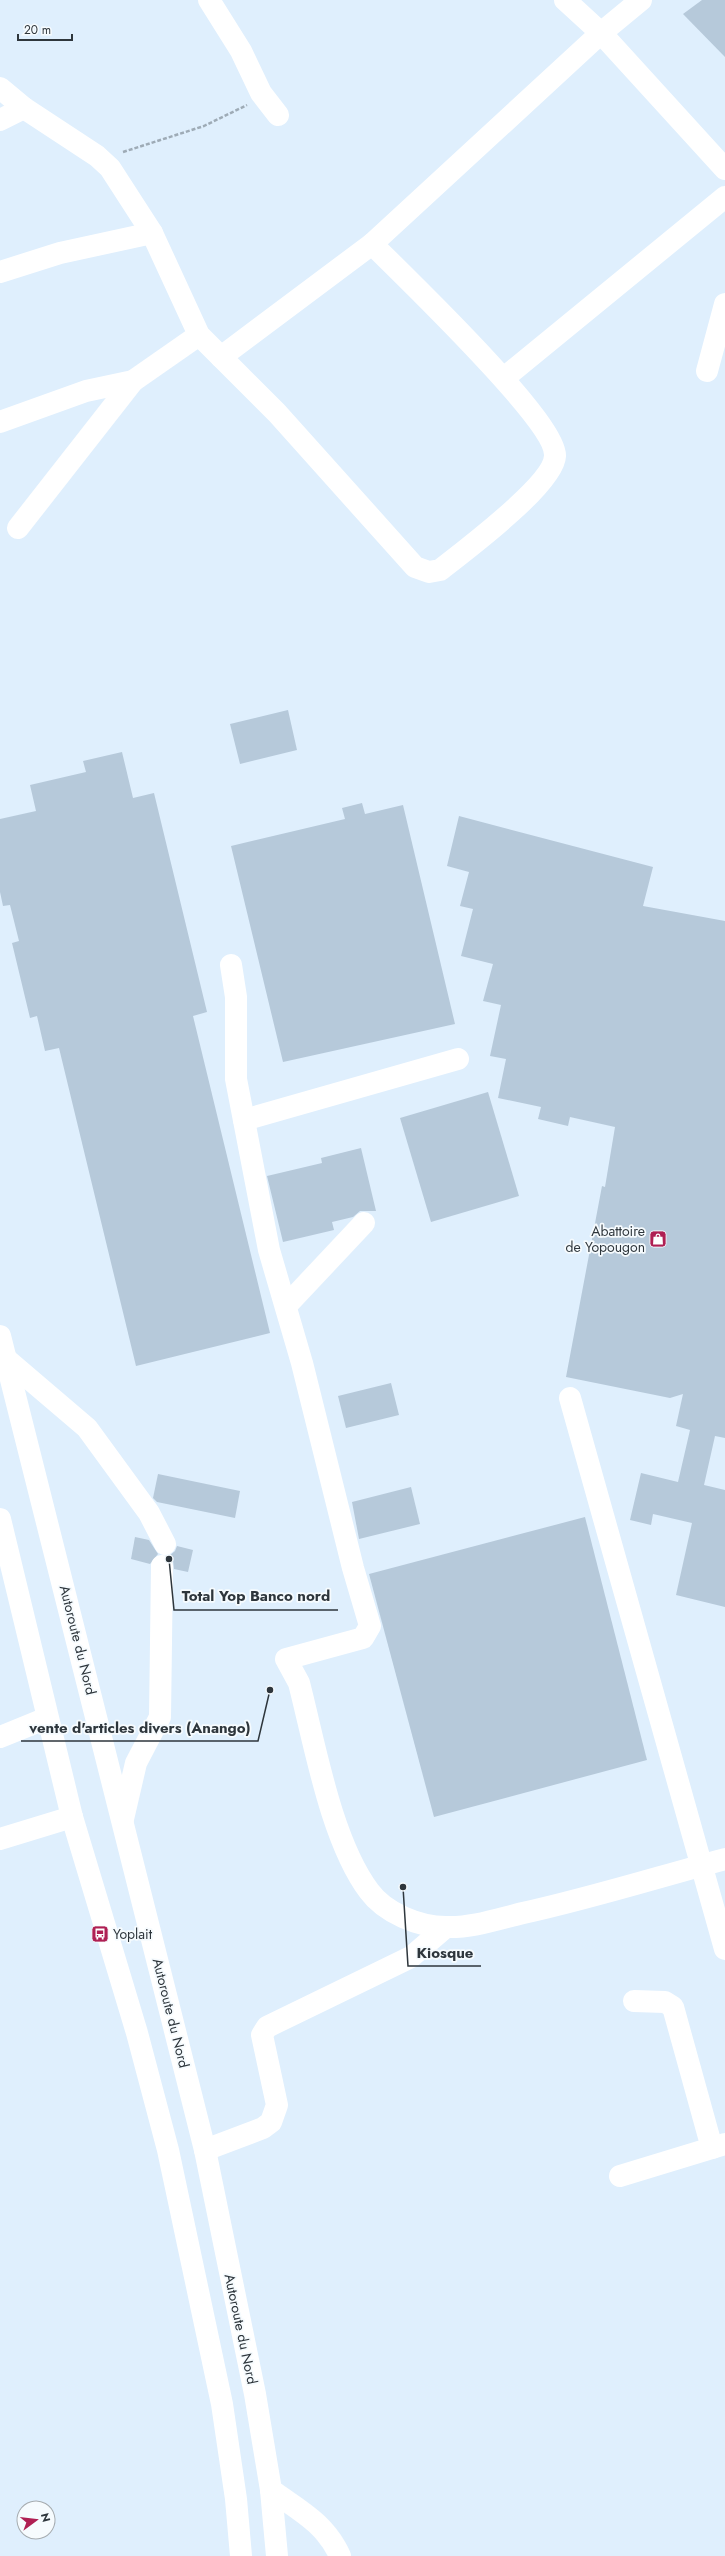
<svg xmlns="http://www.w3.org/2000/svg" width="725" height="2556" viewBox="0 0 725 2556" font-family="Jost,sans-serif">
  <rect width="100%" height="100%" fill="#dfeffd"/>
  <g fill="#b6c9da">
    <path d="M702 0H725V57L683 14Z"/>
    <path d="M288 710 297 750 240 764 230 724Z"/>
    <path d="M122 752 133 798 154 793 207 1012 193 1016 270 1333 136 1366 59 1048 45 1051 37 1016 30 1018 12 943 19 941 10 905 3 906 0 892V819L36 811 30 785 86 772 83 761Z"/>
    <path d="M362 803 365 814 403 805 455 1024 283 1062 231 846 345 819 342 808Z"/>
    <path d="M459 816 653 867 643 906 725 921V1438L715 1436 704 1485 725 1490V1607L676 1595 692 1523 653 1514 651 1525 630 1520 641 1473 678 1482 690 1430 676 1426 683 1394 670 1398 566 1377 602 1186 605 1187 615 1127 570 1117 568 1126 538 1119 541 1107 498 1098 506 1059 490 1056 501 1005 483 1001 493 964 461 956 473 909 460 906 469 872 447 866Z"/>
    <path d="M488 1092 519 1196 431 1222 400 1118Z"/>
    <path d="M361 1148 376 1211H360L353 1217 332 1222 334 1230 283 1242 267 1176 322 1163 321 1158Z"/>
    <path d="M391 1383 399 1415 346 1428 338 1396Z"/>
    <path d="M158 1474 240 1491 235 1518 157 1502 153 1498Z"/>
    <path d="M411 1487 420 1524 359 1539 352 1502Z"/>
    <path d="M585 1517 647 1760 434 1817 369 1574Z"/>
    <path d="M135 1537 149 1540 158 1554 150 1564 131 1559Z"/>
    <path d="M177 1546 193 1550 188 1572 174 1569 173 1560 169 1556 175 1551Z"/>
  </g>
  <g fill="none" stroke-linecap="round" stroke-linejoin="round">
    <path stroke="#9eabb6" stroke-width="2.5" stroke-dasharray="4 2" stroke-linecap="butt" d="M123 152 204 126 247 105"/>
    <g stroke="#fff" stroke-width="22">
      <path d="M209 0 241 51 261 93 278 115"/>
      <path d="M565 0 601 33 725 169"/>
      <path d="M0 88 24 108 97 156 110 168 152 233 199 335 277 413 415 567 429 572 440 570C463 552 554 484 555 456 557 422 403 275 372 244"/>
      <path d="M0 120 24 108"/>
      <path d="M0 272 60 253 152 233"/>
      <path d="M221 357 372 244 601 33 641 0"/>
      <path d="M707 371 725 304"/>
      <path d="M504 378 725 197"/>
      <path d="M0 422 86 391 133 381"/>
      <path d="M18 528 133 381 199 335"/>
      <path d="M231 965 236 997V1079L269 1250 302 1363 353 1568 370 1626 363 1638 286 1659 299 1683C315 1745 331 1840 369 1891 385 1913 419 1927 446 1927 472 1928 498 1919 523 1913 591 1898 658 1877 725 1859"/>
      <path d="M244 1120 458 1059"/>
      <path d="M286 1306 364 1223"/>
      <path d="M5 1358 87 1428 149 1513 165 1544"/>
      <path d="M570 1398 725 1949"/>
      <path d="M0 1737 47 1718"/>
      <path d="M123 1819 136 1763 160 1717 162 1566"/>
      <path d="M0 1839 72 1817"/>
      <path d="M634 2001 665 2002 673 2007 712 2148"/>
      <path d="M205 2150 263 2128 271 2122 277 2105 262 2035 267 2027 411 1957 446 1927"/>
      <path d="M620 2176 725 2144"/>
      <path d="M271 2490C300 2511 325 2523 340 2556"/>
    </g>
    <g stroke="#fff" stroke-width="22">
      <path d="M0 1336 205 2150 255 2394 271 2490 277 2556"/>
      <path d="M0 1519 72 1817 137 2033 168 2150 222 2404 236 2499 241 2556"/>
    </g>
  </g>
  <defs>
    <g id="shop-square" transform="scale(0.9)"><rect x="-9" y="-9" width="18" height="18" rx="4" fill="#af1f53" stroke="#f6fbfe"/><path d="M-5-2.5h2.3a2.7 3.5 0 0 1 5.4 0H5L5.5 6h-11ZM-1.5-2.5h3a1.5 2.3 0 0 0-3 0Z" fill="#fff"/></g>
    <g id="bus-square" transform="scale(0.9)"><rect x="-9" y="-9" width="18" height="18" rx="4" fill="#af1f53" stroke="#f6fbfe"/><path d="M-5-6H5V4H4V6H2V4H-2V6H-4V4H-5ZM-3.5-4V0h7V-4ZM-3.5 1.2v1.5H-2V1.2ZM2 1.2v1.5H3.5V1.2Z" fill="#fff"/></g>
  </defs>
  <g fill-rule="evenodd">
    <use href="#shop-square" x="658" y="1239"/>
    <use href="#bus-square" x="100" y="1934"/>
  </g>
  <g text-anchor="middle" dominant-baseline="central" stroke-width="3.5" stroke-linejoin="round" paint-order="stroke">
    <g font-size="14" fill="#2e363c" stroke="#f6fbfe" text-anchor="end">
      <text x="645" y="1231">Abattoire<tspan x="645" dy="16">de Yopougon</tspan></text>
      <text x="113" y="1934" text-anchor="start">Yoplait</text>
    </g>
    <g font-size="14" fill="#2e363c" stroke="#f6fbfe">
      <text transform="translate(78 1640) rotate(76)">Autoroute du Nord</text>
      <text transform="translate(171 2013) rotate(76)">Autoroute du Nord</text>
      <text transform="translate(241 2329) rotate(78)">Autoroute du Nord</text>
    </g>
  </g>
  <path fill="none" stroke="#2e363c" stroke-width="1.5" d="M169 1559L174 1610H338M270 1690L258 1741H21M403 1887L408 1966H481"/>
  <g fill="#2e363c" stroke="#f6fbfe" stroke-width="1.5">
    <circle cx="169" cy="1559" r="4"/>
    <circle cx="270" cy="1690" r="4"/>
    <circle cx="403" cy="1887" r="4"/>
  </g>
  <g font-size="15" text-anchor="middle" font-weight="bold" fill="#2e363c" stroke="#f6fbfe" stroke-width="3.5" stroke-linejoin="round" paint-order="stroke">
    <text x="256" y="1601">Total Yop Banco nord</text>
    <text x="140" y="1733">vente d'articles divers (Anango)</text>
    <text x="445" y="1958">Kiosque</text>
  </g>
  <g transform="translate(36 2520) rotate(75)"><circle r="19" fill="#f6fbfe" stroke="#a6acb0"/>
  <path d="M0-3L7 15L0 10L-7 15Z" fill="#af1f53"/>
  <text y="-6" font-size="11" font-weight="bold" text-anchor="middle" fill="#2e363c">N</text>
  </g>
  <path d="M18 34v6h54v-6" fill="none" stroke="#2e363c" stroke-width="2"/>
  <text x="24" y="34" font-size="12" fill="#2e363c" stroke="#f6fbfe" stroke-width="3" paint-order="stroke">20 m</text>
</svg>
